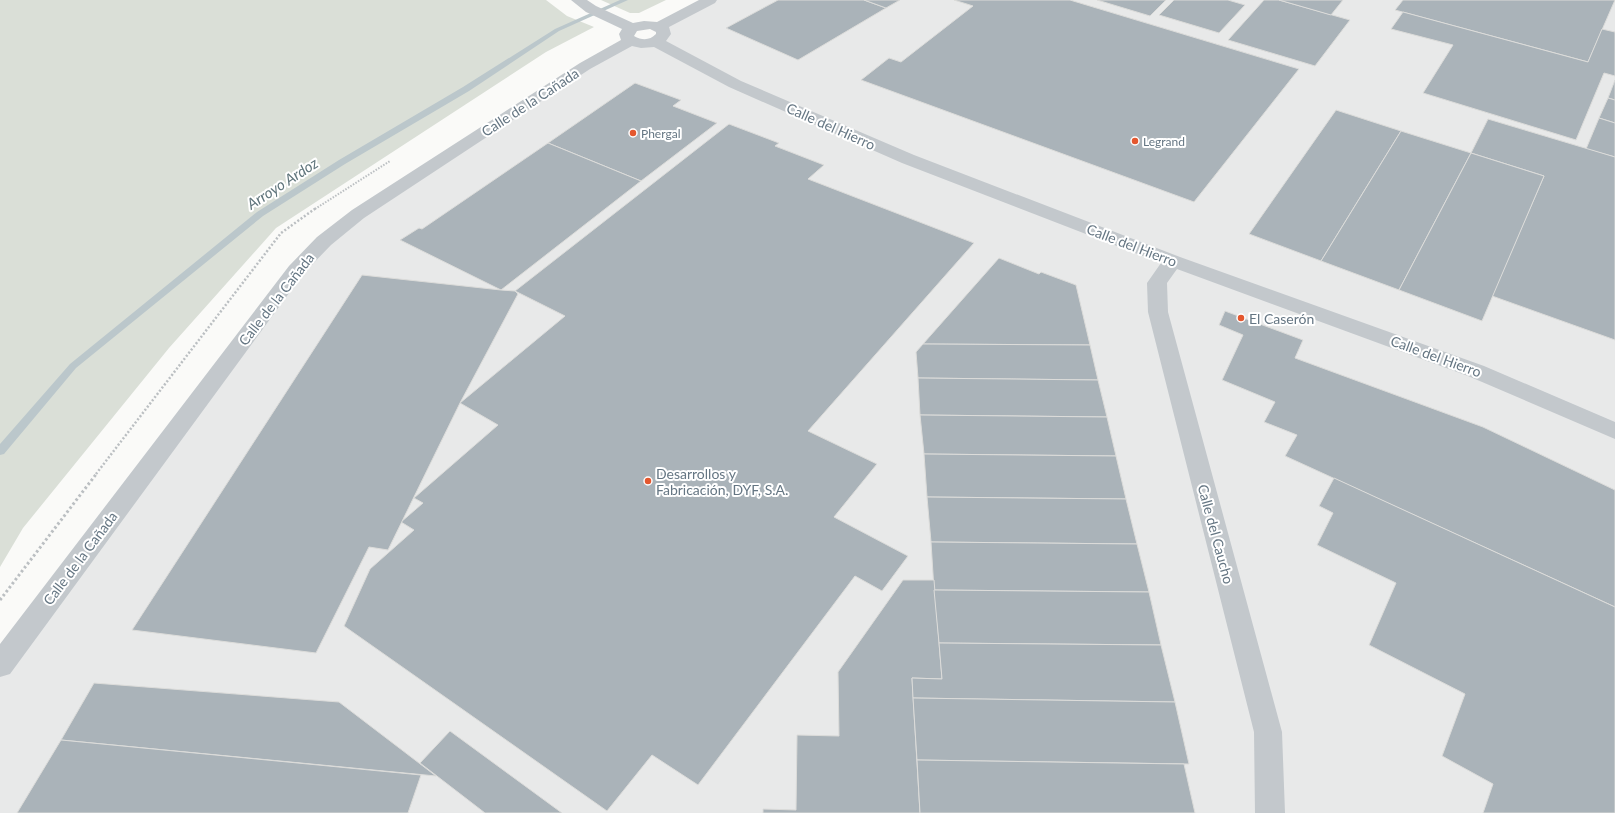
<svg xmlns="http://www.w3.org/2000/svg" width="1615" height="813" viewBox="0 0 1615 813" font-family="Lato,sans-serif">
  <rect width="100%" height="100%" fill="#fafaf8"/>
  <path fill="#e8e9e9" d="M710 0H1615V813H0V665L324 241 630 41 644 44 663 29Z"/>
  <g fill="#dadfd7">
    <path d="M0 0H546L567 16 594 27 546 52 276 228 169 348 23 528 0 567Z"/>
    <path d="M601 0H666L639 13H630Z"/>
  </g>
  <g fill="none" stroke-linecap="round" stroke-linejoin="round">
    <path fill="#bbc7cb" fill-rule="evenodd" d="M620 0H628L559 31 469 91 345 164 263 216 76 368 4 454 0 455V444L70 364 257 212 339 160 463 87 555 29Z"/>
  </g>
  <g fill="#aab3b9" stroke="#dcdcda">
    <path d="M778 0H864L886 8 798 60 726 28Z"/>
    <path d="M864 0H900L886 8Z"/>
    <path d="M954 0H1070L1299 69 1194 202 861 80 889 58 901 62 973 6Z"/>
    <path d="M1097 0H1166L1150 16Z"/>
    <path d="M1174 0H1228L1245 5 1219 33 1159 15Z"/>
    <path d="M1264 0H1279L1350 20 1315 66 1228 40Z"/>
    <path d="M1279 0H1343L1331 15Z"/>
    <path d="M1403 0H1615L1588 62 1395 10Z"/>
    <path d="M1403 12 1588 62 1602 29 1615 32V76L1604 73 1576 140 1423 93 1453 45 1391 29Z"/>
    <path d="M1615 80V100L1608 98Z"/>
    <path d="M635 83 681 100 673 106 717 123 641 181 548 143Z"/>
    <path d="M1608 98 1615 100V123L1599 118Z"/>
    <path d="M1336 110 1401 131 1321 261 1249 234Z"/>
    <path d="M1599 118 1615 123V157L1586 149Z"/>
    <path d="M1488 119 1615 157V340L1492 296 1544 176 1471 153Z"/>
    <path d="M729 124 779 143 775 146 824 165 808 179 974 243 808 431 877 464 834 517 908 556 882 591 855 576 698 785 652 755 607 811 344 626 370 569 414 530 401 522 423 503 414 498 498 425 460 403 565 316 515 291Z"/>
    <path d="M1401 131 1471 153 1399 290 1321 261Z"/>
    <path d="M548 143 641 181 501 290 400 240 419 228 422 229Z"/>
    <path d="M1471 153 1544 176 1482 321 1399 290Z"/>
    <path d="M999 258 1039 274 1041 272 1076 285 1090 345 923 344Z"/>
    <path d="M362 275 501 290 515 291 518 294 460 403 388 550 369 547 316 653 132 630Z"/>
    <path d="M1225 311 1303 340 1295 358 1483 427 1615 490V607L1285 456 1297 435 1264 422 1275 402 1222 380 1243 335 1219 325Z"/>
    <path d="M923 344 1090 345 1098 380 918 378 916 352Z"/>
    <path d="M918 378 1098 380 1107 417 920 415Z"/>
    <path d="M920 415 1107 417 1116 456 924 454Z"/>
    <path d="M924 454 1116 456 1126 499 927 497Z"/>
    <path d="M1334 478 1615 607V813H1483L1493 784 1442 756 1465 694 1369 645 1396 583 1317 545 1333 513 1319 506Z"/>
    <path d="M927 497 1126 499 1137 544 931 542Z"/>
    <path d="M931 542 1137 544 1149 592 934 590Z"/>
    <path d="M903 580H934L942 679 912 678 920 813H763V809L796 810 797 735 839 736 838 672Z"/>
    <path d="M934 590 1149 592 1161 645 939 643Z"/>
    <path d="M939 643 1161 645 1175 702 913 698 912 678 942 679Z"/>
    <path d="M94 683 339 702 436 776 61 740Z"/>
    <path d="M913 698 1175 702 1189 764 917 760Z"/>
    <path d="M450 731 562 813H485L420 763Z"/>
    <path d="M61 740 421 775 408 813H17Z"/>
    <path d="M917 760 1184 764 1195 813H920Z"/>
  </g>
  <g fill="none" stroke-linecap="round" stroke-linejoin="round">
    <path stroke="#bbbfc2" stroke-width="2" stroke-dasharray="1.5 1.5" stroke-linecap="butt" d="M315 209 390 161"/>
    <path stroke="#bbbfc2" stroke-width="2.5" stroke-dasharray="2 2" stroke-linecap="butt" d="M96 474 281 233 316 208"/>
    <path stroke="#bbbfc2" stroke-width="3" stroke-dasharray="2.5 2.5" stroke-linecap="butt" d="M0 600 97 473"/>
    <path fill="#c3c8cc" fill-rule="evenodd" d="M571 0H587L596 6 633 23 644 21 657 22 699 0H717L715 3 669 27 671 34 666 41 741 81 914 155 1180 257 1484 366 1615 422V439L1468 376 1177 269 1167 283 1168 312 1282 732 1285 813H1255L1254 732 1148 312 1147 283 1161 263 902 163 729 87 654 47 641 48 632 46 590 69 364 218 331 245 303 274 10 674 0 677V644L289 266 317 237 352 210 580 63 621 40 619 34 622 29 586 12ZM650 29 656 32V34C650 40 643 41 634 36L637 31Z"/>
  </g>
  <g fill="#e4572e" stroke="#fff" stroke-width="1.5">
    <circle cx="633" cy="133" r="4"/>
    <circle cx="1135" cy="141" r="4"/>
    <circle cx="1241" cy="318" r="4"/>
    <circle cx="648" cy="481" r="4"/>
  </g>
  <g text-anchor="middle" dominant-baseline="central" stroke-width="4" stroke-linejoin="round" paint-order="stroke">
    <g font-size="12" fill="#657683" stroke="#fff" text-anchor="start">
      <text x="641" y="133">Phergal</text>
      <text x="1143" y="141">Legrand</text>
    </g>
    <g font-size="14" fill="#657683" stroke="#fff">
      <text transform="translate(530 102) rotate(-33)">Calle de la Cañada</text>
      <text transform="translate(831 126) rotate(24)">Calle del Hierro</text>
      <text transform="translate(1132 245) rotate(21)">Calle del Hierro</text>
      <text transform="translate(276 299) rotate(-52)">Calle de la Cañada</text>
      <text transform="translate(1436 356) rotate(20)">Calle del Hierro</text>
      <text transform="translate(1216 534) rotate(75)">Calle del Caucho</text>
      <text transform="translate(80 558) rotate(-53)">Calle de la Cañada</text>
    </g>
    <g font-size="14" fill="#657683" stroke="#fff" text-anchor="start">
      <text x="1249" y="318">El Caserón</text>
      <text x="656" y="473">Desarrollos y<tspan x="656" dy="16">Fabricación, DYF, S.A.</tspan></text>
    </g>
    <g font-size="15" font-style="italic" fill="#60757c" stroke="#fff">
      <text transform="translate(282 183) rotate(-33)">Arroyo Ardoz</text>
    </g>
  </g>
</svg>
